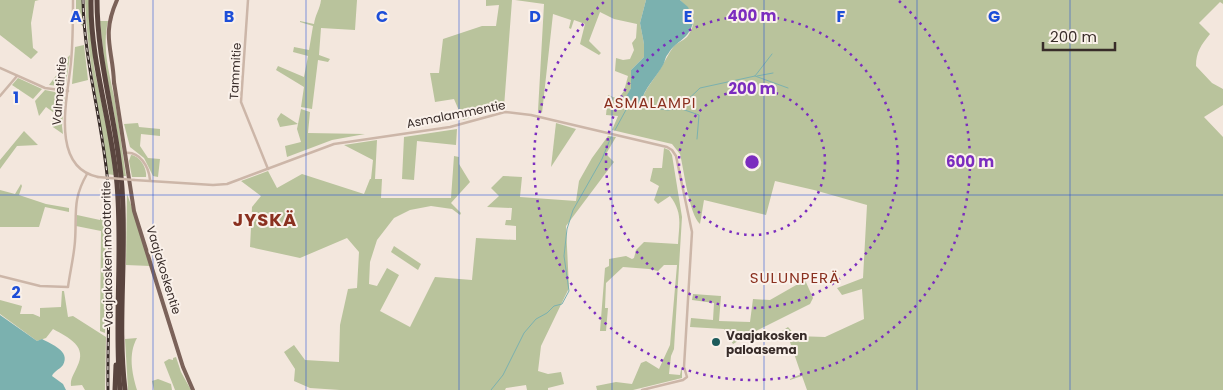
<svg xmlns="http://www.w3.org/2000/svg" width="1223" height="390" viewBox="0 0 1223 390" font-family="Poppins,sans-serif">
  <rect width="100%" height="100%" fill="#f3e7dd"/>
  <g fill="#b9c39c">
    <path d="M0 0H39L35 1 31 23 33 48 38 52 31 59 0 35Z"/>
    <path d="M76 0H82L83 27 80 23 76 22Z"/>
    <path d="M85 0H89L94 67 109 139 114 175 107 174C101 116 87 59 85 0Z"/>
    <path d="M321 0H357L355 30 321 28 319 55 330 59 328 62 318 60 312 109 301 107 304 87 276 70 278 66 304 77 308 56 293 52 294 47 309 50 313 26 300 22V21L314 24C315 15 320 9 321 0Z"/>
    <path d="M486 0H512L504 107 495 109 463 120 454 99 435 102 430 73H439L443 39 482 26H496L499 5 486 6Z"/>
    <path d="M515 0H646L640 23 644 44V57L631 70V88L624 102 641 103C644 89 655 79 662 66 666 59 669 53 674 46 678 42 683 41 687 37 690 33 695 24 693 19 692 11 686 6 680 0H1223V4L1220 2 1199 23 1210 34C1201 45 1196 52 1196 66L1212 83 1223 89V105L1204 117 1223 137V390H807L802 376 790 380V379L801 374 789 339 782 331 788 327 796 336 825 337 864 319 862 289 842 295 837 288 863 278 867 205 814 190 775 181 766 215 704 200 700 224C689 214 684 170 680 154L672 144 612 130 618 116 606 115 608 95 618 99 624 91 628 76 615 71 616 58 623 60 630 59 634 50 632 43 636 38 637 24 614 19 600 12 589 41 601 53 599 55 580 44 585 24 574 20 571 29 569 28 571 20 553 14 542 113 538 111 544 4Z"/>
    <path d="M100 21H108C102 47 109 71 114 96 119 123 122 150 126 176H123L115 118 105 68Z"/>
    <path d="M84 45 88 80 72 84 75 47Z"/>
    <path d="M70 55 66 84 60 86 49 85 67 61V58Z"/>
    <path d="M18 78 42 89 33 99 12 85Z"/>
    <path d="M45 90 65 94 62 126 63 134 50 125 57 115 46 107 39 116 35 101Z"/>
    <path d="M301 109 310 112 308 133 365 134 332 140 287 157 285 146 301 142 297 129 298 124 280 127 277 119 281 113 298 124Z"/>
    <path d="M138 123 139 127 160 129V136L141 134 140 146 148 158 160 159 158 177 153 176 144 158 130 147 124 124Z"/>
    <path d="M556 123 576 129 551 167Z"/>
    <path d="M457 129 456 145 417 141 414 180 402 179 404 137Z"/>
    <path d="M24 131 38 145 17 146 0 169V160Z"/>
    <path d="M608 136 616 137 606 154 614 162 566 226 569 288 541 346 538 371 548 374 561 372 564 384 548 388V390H527L526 385 506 388 505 390H340L310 388 294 381 295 369 284 352 294 345 305 360 339 362 340 325 348 289 357 288 359 252 347 238 300 258 250 247 252 207 261 196 241 181 268 171 277 188 302 174 364 194 370 179H371L373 160 344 145 377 140 375 179H382L381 198H451L454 156 459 157V164L470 182 451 203 461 213 460 215 452 209 431 206 410 210 394 218 377 240 370 262 369 284 377 286 387 268 399 275 380 311 410 327 435 277 472 280 476 238 516 240V226L505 225 506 220H511L512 208 487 207 499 196 491 188 503 176 522 177 520 197 576 201 579 181 592 158Z"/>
    <path d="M664 148 669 150 672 155 682 217 674 349 671 356 669 374 680 375 681 370H682V378L633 390H597L596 386 616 382 632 384 641 363 646 361 659 369 670 345 677 265H664L658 271 649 269 623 267 606 283 605 308H608L606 331H600L605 268 609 266V259L626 256 632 259 634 258 636 250 644 242 678 244C679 224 683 213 670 196L658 204 654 200 659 186 650 181 653 168H662Z"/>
    <path d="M131 155C140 156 147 168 146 177H132L129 161Z"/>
    <path d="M21 184 22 186 19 195 46 204 69 208V212L45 207 39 227H0V190L15 194Z"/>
    <path d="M127 194 134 213 150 266 126 265Z"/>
    <path d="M106 206 105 333 100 331 101 231 76 226 77 215 100 220Z"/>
    <path d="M394 246 421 264 418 270 391 252Z"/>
    <path d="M805 280 813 298 810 304 748 335 733 344 724 329 690 327 691 318 713 320 714 303 692 300 693 294 721 296 719 321 750 322 753 299 770 300Z"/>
    <path d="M62 291H64L68 317 73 316 106 337 105 390H85L82 385 71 386C70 379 74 374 77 367 88 346 69 338 53 329L46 338 37 341 0 314V300L22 306 20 314H33L40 317V308L61 307Z"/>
    <path d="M137 338C128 354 132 373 137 390H128L125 339Z"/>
    <path d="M176 357 181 372 191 390H175L164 362 169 359 173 360V358Z"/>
    <path d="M158 379 171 384 172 390H154L152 381Z"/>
  </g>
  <g fill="#7bb1af">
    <path d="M646 0H680L688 7 694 20C688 42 678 38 668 54 665 57 665 62 663 65 656 78 644 88 641 103L636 106 627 108 623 102 631 88V70L644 57V44L640 23Z"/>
    <path d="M0 315 37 341 42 339C51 344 71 351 63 365 59 370 54 371 52 376L63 384 66 390H0Z"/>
  </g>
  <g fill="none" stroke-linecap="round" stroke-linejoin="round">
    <g stroke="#7bb1af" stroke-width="1">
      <path d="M755 76 788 88"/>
      <path d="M757 76 773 73"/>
      <path d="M641 103 652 108 668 110 679 108 700 88 755 76 772 54"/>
      <path d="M679 108 699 115 697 139"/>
      <path d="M615 130 627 108"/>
      <path d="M491 390 503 375 524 333 536 319 547 313 554 306 562 304 569 291 564 256 567 229 573 210 602 159 611 137"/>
    </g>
    <g stroke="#ccb6a8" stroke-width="2.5">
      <path d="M73 0C73 21 73 41 71 62 68 96 49 167 98 177"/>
      <path d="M248 0 241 102 268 169"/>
      <path d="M0 68 45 88 68 91"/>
      <path d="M0 96 17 76"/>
      <path d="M125 153C140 151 149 167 150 180"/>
      <path d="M134 180 213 185 227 184 334 144 450 127 505 112 531 115 667 147 672 150 676 156 692 232 684 367 687 377 683 380 642 390"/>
      <path d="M0 276 40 286 68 287C70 272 74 256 75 241 77 213 72 200 87 174"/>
    </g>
    <g stroke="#7b6259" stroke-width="4">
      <path d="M114 82 134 211 183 367 193 390"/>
      <path d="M114 83C113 49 101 36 117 0"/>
    </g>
    <g stroke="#5a453f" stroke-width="5">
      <path d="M91 0C90 62 112 123 117 184 123 253 114 322 120 390"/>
      <path d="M97 0C97 64 118 125 122 188 127 255 117 323 125 390"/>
      <path d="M115 390 116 365"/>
    </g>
    <g stroke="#382c29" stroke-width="3">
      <path id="rail" d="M83 0C84 63 103 123 108 185 113 253 107 322 108 390"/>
    </g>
    <use href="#rail" stroke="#faf1ea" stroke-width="1" stroke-dasharray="4" stroke-linecap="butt"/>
    <path stroke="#ccb6a8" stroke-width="2.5" d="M98 177 134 180"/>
  </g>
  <path fill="none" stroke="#1d4ed8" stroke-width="1" stroke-opacity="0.55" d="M153 0V390M306 0V390M459 0V390M612 0V390M764 0V390M917 0V390M1070 0V390M0 195H1223"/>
  <g fill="none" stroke="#7b2cbf" stroke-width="2.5" stroke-dasharray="2.5 5">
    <circle cx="752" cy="162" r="73"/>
    <circle cx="752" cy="162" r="146"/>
    <path d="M899 1A218 218 0 1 1 605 1"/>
  </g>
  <circle fill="#1d5b5b" stroke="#faf1ea" stroke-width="2" cx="716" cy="342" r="5"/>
  <g text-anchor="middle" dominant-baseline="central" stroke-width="4" stroke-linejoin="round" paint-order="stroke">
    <g font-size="12" fill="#382c29" stroke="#faf1ea">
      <text transform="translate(235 71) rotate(-87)">Tammitie</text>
      <text transform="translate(59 91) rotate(-85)">Valmetintie</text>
      <text transform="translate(456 114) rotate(-11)">Asmalammentie</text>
      <text transform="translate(107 254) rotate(-91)">Vaajakosken moottoritie</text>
      <text transform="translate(164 270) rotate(73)">Vaajakoskentie</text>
    </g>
    <g font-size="12" font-weight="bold" fill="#382c29" stroke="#faf1ea" text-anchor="start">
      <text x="726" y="335">Vaajakosken<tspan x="726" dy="14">paloasema</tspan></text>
    </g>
    <g font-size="15" letter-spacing="1" fill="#8a301f" stroke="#faf1ea">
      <text x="650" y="102">ASMALAMPI</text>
      <text x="795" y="277">SULUNPERÄ</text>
    </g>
    <g font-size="18" font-weight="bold" letter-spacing="1" fill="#8a301f" stroke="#faf1ea">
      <text x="265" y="219">JYSKÄ</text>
    </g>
  </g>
  <g font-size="16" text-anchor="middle" font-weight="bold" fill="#1d4ed8" stroke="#faf1ea" stroke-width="4" stroke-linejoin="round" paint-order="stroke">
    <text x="76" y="22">A</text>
    <text x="229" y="22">B</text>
    <text x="382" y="22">C</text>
    <text x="535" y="22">D</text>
    <text x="688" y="22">E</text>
    <text x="841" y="22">F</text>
    <text x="994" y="22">G</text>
    <text x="16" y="103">1</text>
    <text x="16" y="298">2</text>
  </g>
  <circle cx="752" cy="162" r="8" fill="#7b2cbf" stroke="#faf1ea" stroke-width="2.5"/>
  <g font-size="15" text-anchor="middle" font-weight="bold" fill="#7b2cbf" stroke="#faf1ea" stroke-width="4" stroke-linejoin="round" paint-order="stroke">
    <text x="752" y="21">400 m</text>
    <text x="752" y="94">200 m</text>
    <text x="970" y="167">600 m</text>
  </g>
  <path d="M1043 42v8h72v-8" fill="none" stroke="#382c29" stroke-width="2.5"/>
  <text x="1050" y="42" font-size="15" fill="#382c29" stroke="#faf1ea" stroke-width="4" paint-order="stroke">200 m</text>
</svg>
